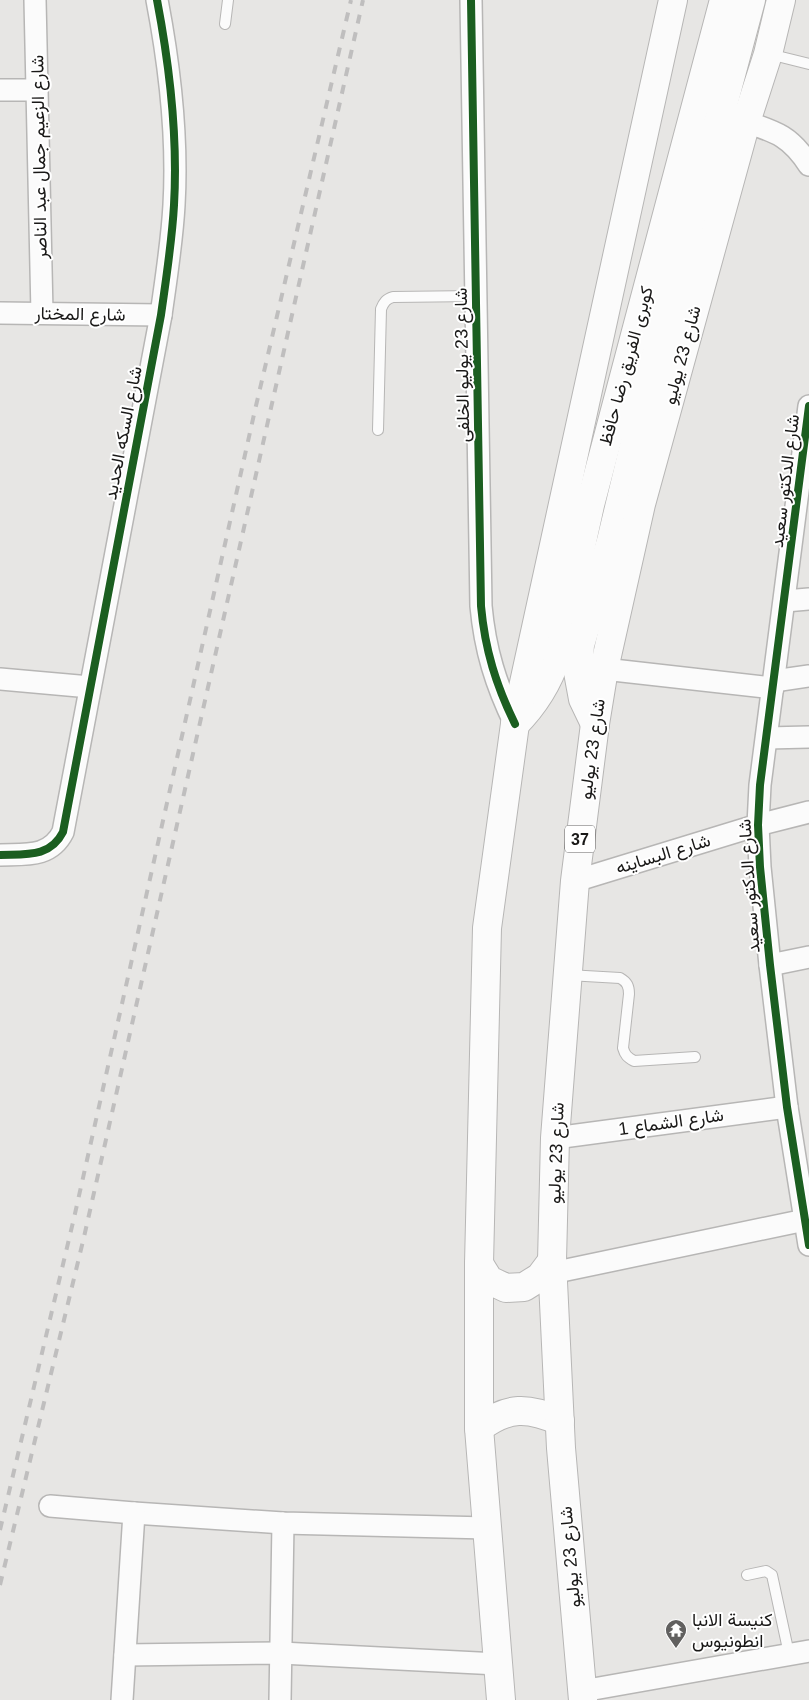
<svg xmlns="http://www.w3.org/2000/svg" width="809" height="1700" viewBox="0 0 809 1700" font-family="Helvetica,Vazirmatn,sans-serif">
  <rect width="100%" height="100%" fill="#e7e6e4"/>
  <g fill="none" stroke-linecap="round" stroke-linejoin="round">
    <g stroke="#b7b6b5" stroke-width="12">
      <g id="lane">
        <path d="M225 24 228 0"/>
        <path d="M769 54 809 64"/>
        <path d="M378 430 381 309C384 302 386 299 393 297L476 296"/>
        <path d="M568 975 620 978C627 982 629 986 629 994L623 1048C625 1055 627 1057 634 1061L695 1057"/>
        <path d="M747 1575 766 1571 772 1575 789 1654"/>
      </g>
    </g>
    <g stroke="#b7b6b5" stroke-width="24">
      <g id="street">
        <path d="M35 0 42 313"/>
        <path d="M471 0 481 606C485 650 496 685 515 724"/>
        <path d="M0 90H37"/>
        <path d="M746 122C777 132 791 137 809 165"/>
        <path d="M0 313 161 315"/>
        <path d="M809 406 760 785 758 825 760 867 770 965 787 1107 809 1245"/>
        <path d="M785 601 809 599"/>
        <path d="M604 669 773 688"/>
        <path d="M0 679 90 687"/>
        <path d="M774 681 809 676"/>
        <path d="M767 738 809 737"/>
        <path d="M0 855C25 854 50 858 63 832L161 315C166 279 172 242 174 205 178 136 170 68 157 0"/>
        <path d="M575 881 758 825 809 812"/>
        <path d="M770 965 809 957"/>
        <path d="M555 1138 787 1107"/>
        <path d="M552 1273 805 1220"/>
        <path d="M50 1506 134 1513 283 1523 487 1528"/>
        <path d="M125 1655 281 1653 498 1664"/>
        <path d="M582 1691 809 1651"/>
        <path d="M122 1700 134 1513"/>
        <path d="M280 1700 283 1523"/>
      </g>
    </g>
    <g stroke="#b7b6b5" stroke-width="30">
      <g id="secondary">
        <path d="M515 724C535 704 548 683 557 656L590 505 724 0"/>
        <path d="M595 724 583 699 578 672 580 645 611 541 653 367 751 0"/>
      </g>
    </g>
    <g stroke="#b7b6b5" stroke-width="30">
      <g id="primary">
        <path d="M479 1264 489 1280 506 1288 524 1287 540 1277 552 1261"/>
        <path d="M479 1428C508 1406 528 1407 560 1421"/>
        <path d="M501 1700 479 1428V1264L487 928 515 724 673 0"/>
        <path d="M583 1700 561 1448 552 1261 555 1138 575 881 595 724 604 669 641 504 746 122 768 54 781 0"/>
      </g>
    </g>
    <use href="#lane" stroke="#fbfbfb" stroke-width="10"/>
    <use href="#street" stroke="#fbfbfb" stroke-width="21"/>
    <use href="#secondary" stroke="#fbfbfb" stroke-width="28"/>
    <use href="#primary" stroke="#fbfbfb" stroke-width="28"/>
    <g stroke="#bfbebe" stroke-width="4" stroke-dasharray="9 9" stroke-linecap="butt">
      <path d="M0 1530 74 1218 255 410 351 0"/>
      <path d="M0 1585 84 1237 363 0"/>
    </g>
    <g stroke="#fff" stroke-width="11">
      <g id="cycleway">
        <path d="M471 0 481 606C485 650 496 685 515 724"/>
        <path d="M809 406 760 785 758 825 760 867 770 965 787 1107 809 1245"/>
        <path d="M0 855C25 854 50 858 63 832L161 315C166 279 172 242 174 205 178 136 170 68 157 0"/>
      </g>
    </g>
    <use href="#cycleway" stroke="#1b5e20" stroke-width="8"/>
  </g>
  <defs>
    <g id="temple-pin" transform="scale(1.125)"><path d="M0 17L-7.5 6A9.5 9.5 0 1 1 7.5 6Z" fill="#61605f" stroke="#fff"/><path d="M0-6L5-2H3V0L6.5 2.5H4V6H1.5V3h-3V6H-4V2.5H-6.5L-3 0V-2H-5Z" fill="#fff"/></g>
  </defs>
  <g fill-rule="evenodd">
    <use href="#temple-pin" x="676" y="1630"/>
  </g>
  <g text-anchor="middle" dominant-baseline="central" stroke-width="4" stroke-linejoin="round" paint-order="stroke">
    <rect fill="#fff" stroke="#5e5d5d" stroke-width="1" x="565" y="825.5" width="30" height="27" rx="4"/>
    <g font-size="16" font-weight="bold" fill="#191817">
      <text x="580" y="839">37</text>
    </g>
    <g font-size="18" fill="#191817" stroke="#fff">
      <text transform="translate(39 157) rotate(-91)">شارع الزعيم جمال عبد الناصر</text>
      <text transform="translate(80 314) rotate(1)">شارع المختار</text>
      <text transform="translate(682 355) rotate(-75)">شارع 23 يوليو</text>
      <text transform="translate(462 365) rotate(-91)">شارع 23 يوليو الخلفى</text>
      <text transform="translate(626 366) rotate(-75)">كوبرى الفريق رضا حافظ</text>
      <text transform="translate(123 433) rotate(-79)">شارع السكه الحديد</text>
      <text transform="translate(785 481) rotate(-83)">شارع الدكتور سعيد</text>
      <text transform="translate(592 749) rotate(-82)">شارع 23 يوليو</text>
      <text transform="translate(663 854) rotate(-17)">شارع البساينه</text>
      <text transform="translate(749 886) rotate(-94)">شارع الدكتور سعيد</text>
      <text transform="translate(671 1122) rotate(-8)">شارع الشماع 1</text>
      <text transform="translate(556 1153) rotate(-88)">شارع 23 يوليو</text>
      <text transform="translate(570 1557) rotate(-95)">شارع 23 يوليو</text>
    </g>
    <g font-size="18" fill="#191817" stroke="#fff" text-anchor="start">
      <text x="692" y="1620">كنيسة الانبا<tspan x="692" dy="21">انطونيوس</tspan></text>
    </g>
  </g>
</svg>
